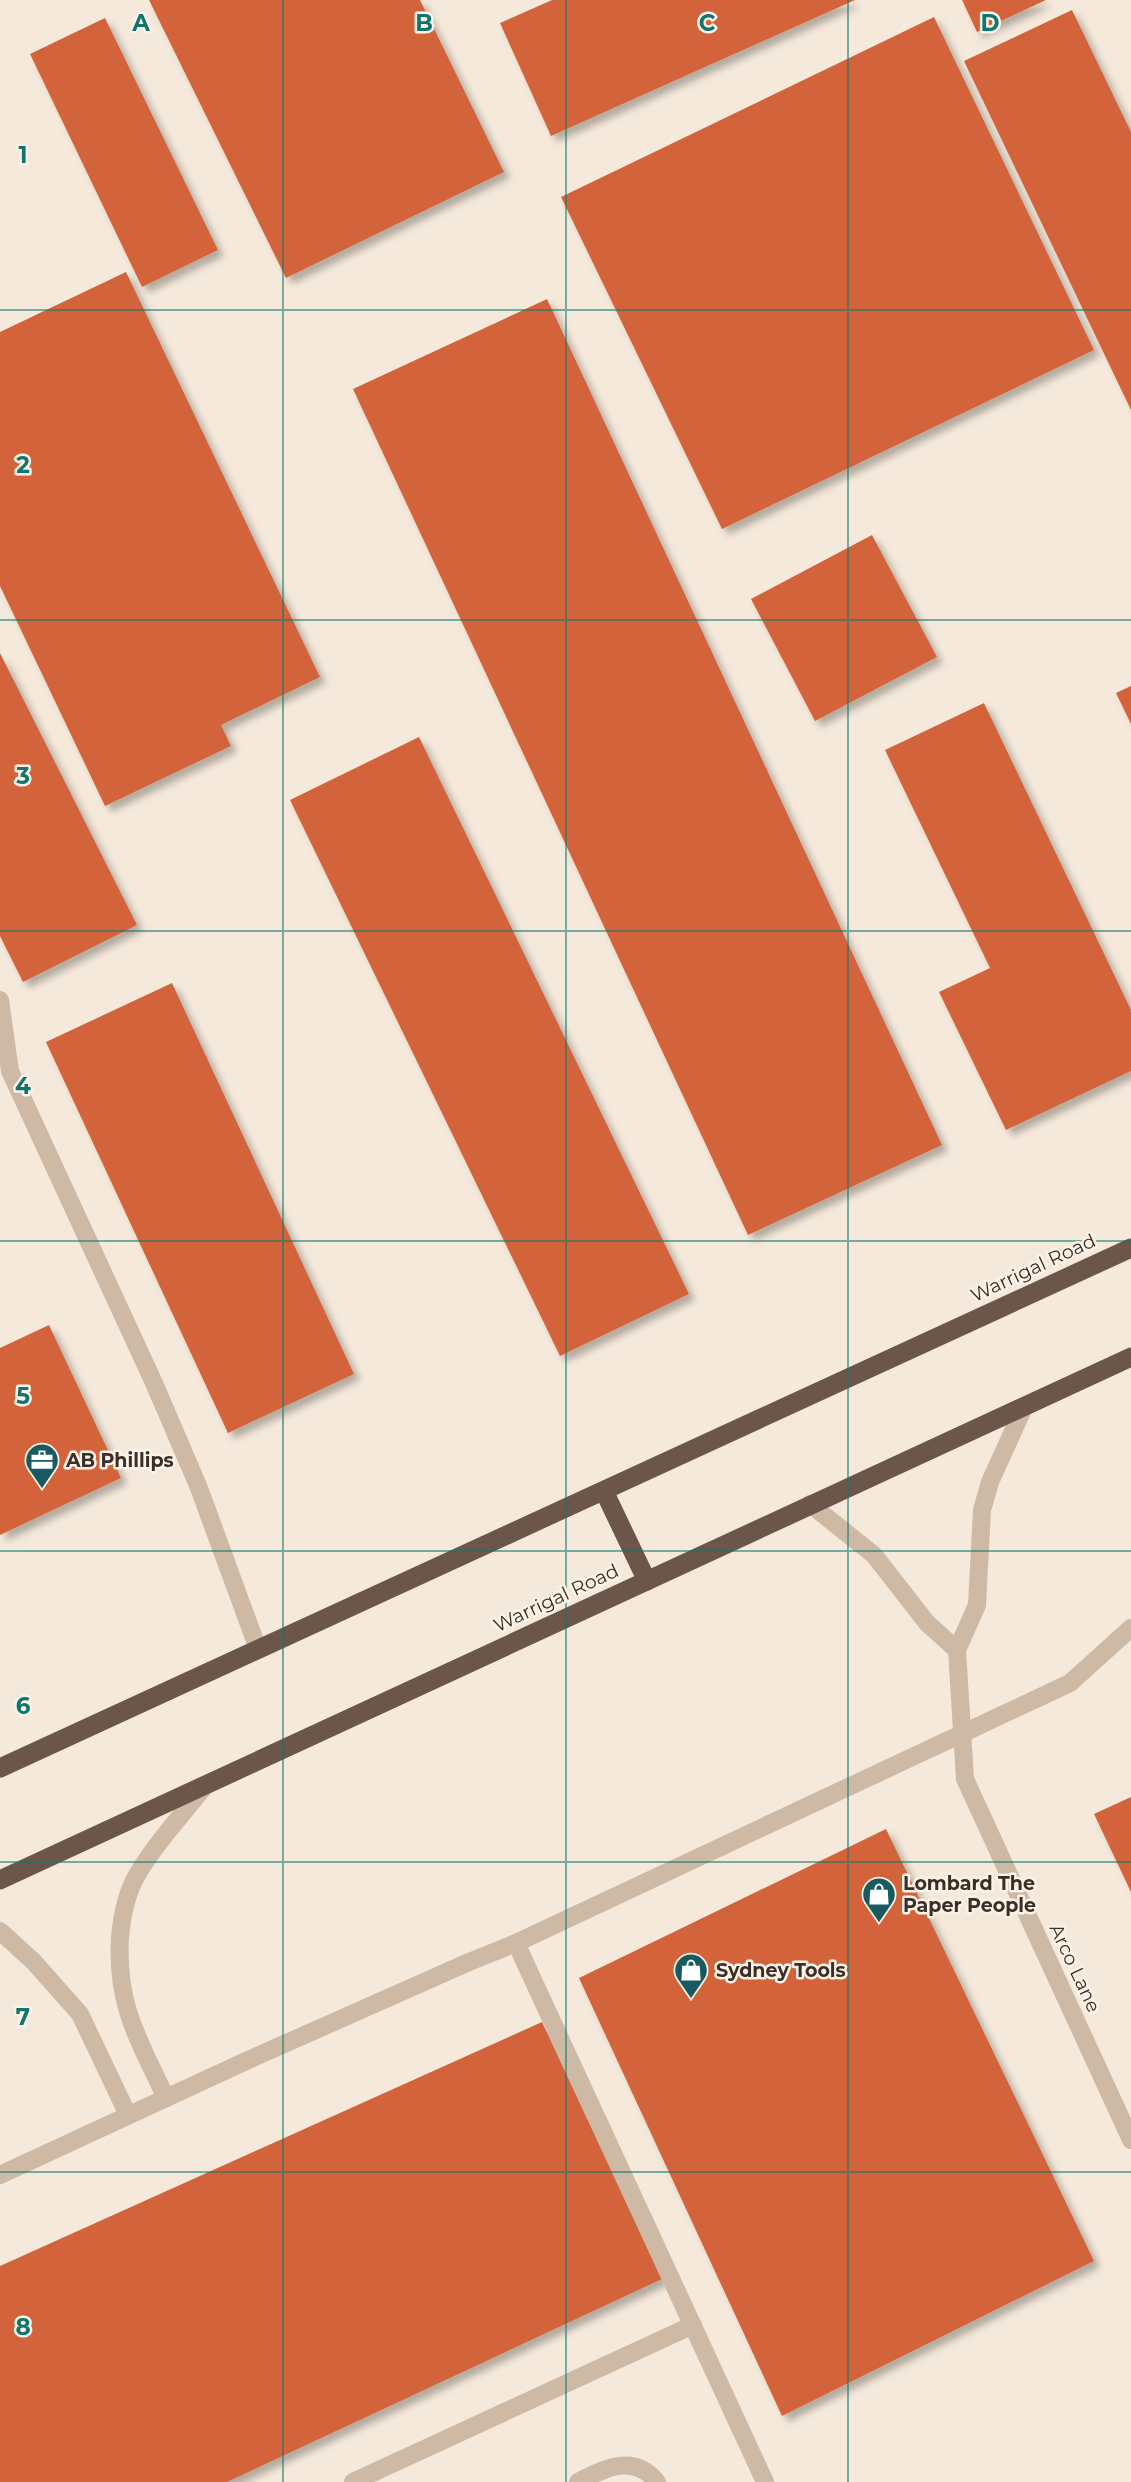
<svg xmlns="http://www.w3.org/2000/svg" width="1131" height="2482" viewBox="0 0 1131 2482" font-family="Montserrat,sans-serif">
  <defs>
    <filter id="shadow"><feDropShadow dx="6" dy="6" stdDeviation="3.5" flood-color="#0004"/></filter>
  </defs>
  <rect width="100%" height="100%" fill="#f5e9db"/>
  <g fill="#d3633b" filter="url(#shadow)">
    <path d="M149 0H420L504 172 286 278Z"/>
    <path d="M552 0H855L551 136 500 23Z"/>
    <path d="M962 0H1046L977 32Z"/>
    <path d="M1072 10 1131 132V410L964 61Z"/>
    <path d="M934 17 1094 350 722 529 561 197Z"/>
    <path d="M105 18 218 250 142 287 30 54Z"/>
    <path d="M126 272 320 677 221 725 231 746 105 806 0 586V332Z"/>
    <path d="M547 299 942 1145 748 1235 353 389Z"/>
    <path d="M872 535 937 657 815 721 751 599Z"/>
    <path d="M0 653 137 925 23 982 0 936Z"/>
    <path d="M1131 686V724L1116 693Z"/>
    <path d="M984 703 1131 1010V1071L1006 1130 939 992 990 968 885 750Z"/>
    <path d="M419 737 689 1294 560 1356 290 800Z"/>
    <path d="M172 983 354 1374 228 1433 46 1042Z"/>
    <path d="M49 1325 121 1478 0 1535V1348Z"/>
    <path d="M1131 1797V1892L1094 1814Z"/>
    <path d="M886 1829 1094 2261 782 2416 579 1978Z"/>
    <path d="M542 2022 662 2279 227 2482H0V2266Z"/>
  </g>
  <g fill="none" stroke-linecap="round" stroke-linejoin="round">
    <g stroke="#ceb9a5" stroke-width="18">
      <path d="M0 1000 10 1071 154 1383 199 1488 258 1649"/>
      <path d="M0 1931 34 1962 80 2014 128 2115"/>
      <path d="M516 1943 765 2482"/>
      <path d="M166 2098C138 2038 116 2005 120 1937 122 1915 126 1894 137 1875 155 1844 182 1815 205 1786"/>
      <path d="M0 2175 246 2061 469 1962 516 1943 1070 1683 1131 1628"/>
      <path d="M353 2482 693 2325"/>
      <path d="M578 2482C605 2468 634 2453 657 2482"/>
    </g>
    <g stroke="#ceb9a5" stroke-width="18">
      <path d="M1024 1407 990 1482 982 1510 977 1605 957 1650 965 1779 1131 2140"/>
      <path d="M810 1504 874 1555 927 1623 957 1650"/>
    </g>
    <g stroke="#6c564a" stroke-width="19">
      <path d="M604 1491 647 1581"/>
      <path d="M0 1768 1131 1248"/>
      <path d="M0 1880 1131 1357"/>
    </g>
  </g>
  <path fill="none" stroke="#0f766e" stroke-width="2" stroke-opacity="0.55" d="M283 0V2482M566 0V2482M848 0V2482M0 310H1131M0 620H1131M0 931H1131M0 1241H1131M0 1551H1131M0 1862H1131M0 2172H1131"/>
  <defs>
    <g id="office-pin" transform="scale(1.75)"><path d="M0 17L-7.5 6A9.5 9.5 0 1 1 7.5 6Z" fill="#185a60" stroke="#fcf3e8"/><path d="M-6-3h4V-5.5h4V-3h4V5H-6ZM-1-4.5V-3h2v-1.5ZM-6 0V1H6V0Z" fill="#fff"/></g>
    <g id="shop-pin" transform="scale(1.75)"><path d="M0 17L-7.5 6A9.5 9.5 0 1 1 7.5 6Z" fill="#185a60" stroke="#fcf3e8"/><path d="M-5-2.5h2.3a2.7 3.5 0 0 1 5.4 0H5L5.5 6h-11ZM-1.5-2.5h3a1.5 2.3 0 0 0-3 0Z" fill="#fff"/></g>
  </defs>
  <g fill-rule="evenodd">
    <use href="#office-pin" x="42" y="1460"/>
    <use href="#shop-pin" x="879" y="1894"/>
    <use href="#shop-pin" x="691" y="1970"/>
  </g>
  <g text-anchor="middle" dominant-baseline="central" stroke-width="5" stroke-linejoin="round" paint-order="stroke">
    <g font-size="19" fill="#3a2e27" stroke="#fcf3e8">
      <text transform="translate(1033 1268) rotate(-25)">Warrigal Road</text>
      <text transform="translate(556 1598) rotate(-25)">Warrigal Road</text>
      <text transform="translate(1075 1968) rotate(65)">Arco Lane</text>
    </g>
    <g font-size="19" font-weight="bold" fill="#3a2e27" stroke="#fcf3e8" text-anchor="start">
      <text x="66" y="1460">AB Phillips</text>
      <text x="903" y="1883">Lombard The<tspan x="903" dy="22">Paper People</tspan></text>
      <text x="716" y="1970">Sydney Tools</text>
    </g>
  </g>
  <g font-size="23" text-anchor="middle" font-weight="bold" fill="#0f766e" stroke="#fcf3e8" stroke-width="5" stroke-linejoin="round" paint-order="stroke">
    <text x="141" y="31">A</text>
    <text x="424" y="31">B</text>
    <text x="707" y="31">C</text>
    <text x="990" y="31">D</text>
    <text x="23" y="163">1</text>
    <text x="23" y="473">2</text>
    <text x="23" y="784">3</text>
    <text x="23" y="1094">4</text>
    <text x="23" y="1404">5</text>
    <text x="23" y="1714">6</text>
    <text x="23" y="2025">7</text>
    <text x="23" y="2335">8</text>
  </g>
</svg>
